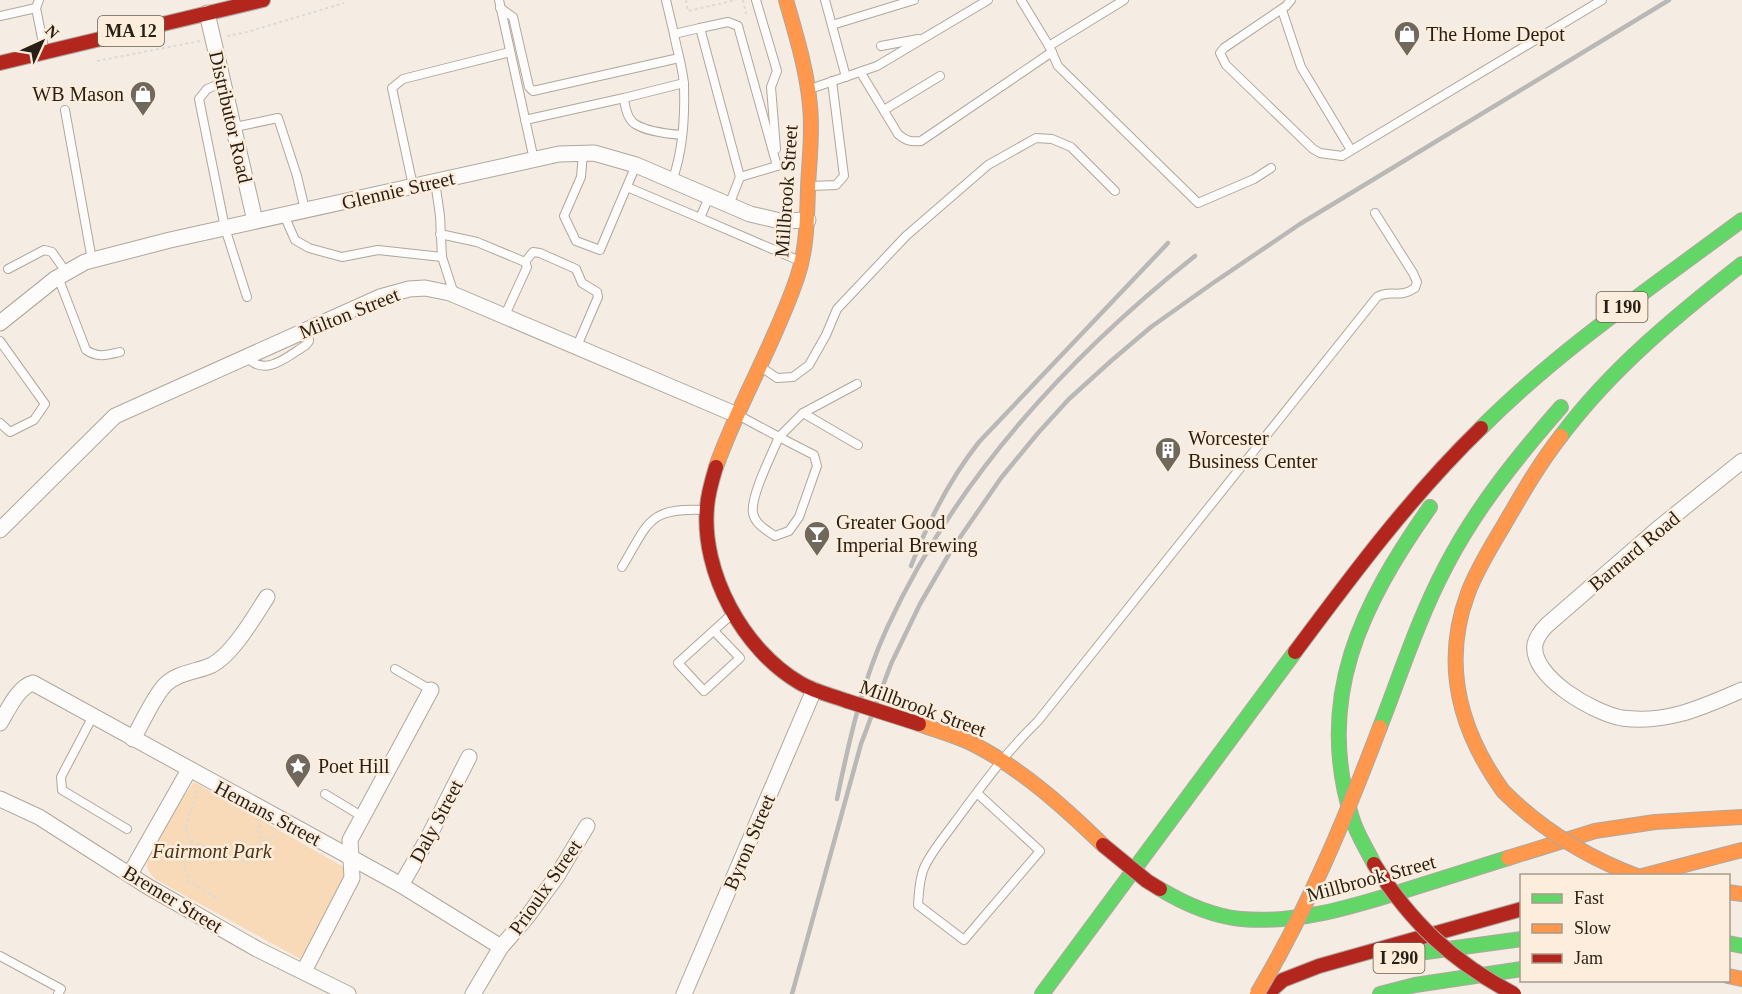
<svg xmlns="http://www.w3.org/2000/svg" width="1742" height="994" viewBox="0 0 1742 994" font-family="Georgia,serif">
  <rect width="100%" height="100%" fill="#f5ede4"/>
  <path fill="#f9dab8" d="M194 782 349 870 302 960 155 879C149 872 145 867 148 858L172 813Z"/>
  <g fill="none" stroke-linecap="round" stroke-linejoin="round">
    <g stroke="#afa79e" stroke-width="10">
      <g id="lane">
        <path d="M39 0 36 8 44 48"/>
        <path d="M499 0 534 160"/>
        <path d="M666 0 674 34 700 28 740 177"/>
        <path d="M756 0 777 71 771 87 776 149"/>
        <path d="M825 0 846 77"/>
        <path d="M1021 0 1049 46 1124 0"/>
        <path d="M1291 0 1286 6 1224 48 1220 53 1226 65 1313 149 1320 153 1342 156 1602 0"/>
        <path d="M500 8 513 17 529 87 533 91 679 58"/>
        <path d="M1282 10 1301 67 1351 150"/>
        <path d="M0 16 36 8"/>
        <path d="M832 25 914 0"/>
        <path d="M700 28 728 22 738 26 777 166"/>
        <path d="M881 46 918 39"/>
        <path d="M1049 46 1058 66 1198 203 1254 179 1271 168"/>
        <path d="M861 73 898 134C906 141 911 142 921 141L1052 52"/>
        <path d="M224 82 207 89 199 99 225 228 247 297"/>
        <path d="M810 89 877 66 988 0"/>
        <path d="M65 110 92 260"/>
        <path d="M884 110 940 76"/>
        <path d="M525 120 624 98"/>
        <path d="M235 127 278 118 297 176 305 210"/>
        <path d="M682 135C669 134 646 131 635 124 627 119 625 107 624 98L684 83"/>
        <path d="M583 153 581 177 564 216 576 241 600 250 636 165"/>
        <path d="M435 181 440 216 442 257 454 294"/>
        <path d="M672 181C683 152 685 116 684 85 683 68 677 51 674 34"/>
        <path d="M413 186 392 88 403 79 510 52"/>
        <path d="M810 186 836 185 844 176 832 81"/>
        <path d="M627 187 700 218 709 197"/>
        <path d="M729 205 740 177 777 166"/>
        <path d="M284 215 295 240 309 248 342 257 378 250 442 257"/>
        <path d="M700 218 800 261"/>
        <path d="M440 234 477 242 525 262 527 267 505 315"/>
        <path d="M525 262 533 252 540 253 576 269 582 283 597 292 598 297 577 346"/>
        <path d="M8 269 44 250 52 252 66 272"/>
        <path d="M58 277 86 350C98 358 107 355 120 352"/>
        <path d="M0 341 45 404 34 420 10 432 0 423"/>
        <path d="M247 357C265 378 288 356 306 345L309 341 308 329"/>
        <path d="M761 367 777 378 793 377 809 365 826 335 837 309 906 236 988 165 1036 138 1052 139 1071 147 1115 191"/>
        <path d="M803 413 857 384"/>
        <path d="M738 415 779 437 803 413 858 445"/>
        <path d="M779 437 814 455 817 466 799 517 789 531 775 536C766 530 755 524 753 513 750 497 772 454 779 437Z"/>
        <path d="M622 567C649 522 648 507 706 510"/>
        <path d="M714 631 740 658 704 691 678 663 732 614"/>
        <path d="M395 669 431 690"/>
        <path d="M93 716 61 777 62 790 127 829"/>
        <path d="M977 793 1040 851 964 940 918 905C919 892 919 880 924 868 931 852 945 836 955 822 981 787 1006 752 1038 721L1377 297C1390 289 1399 299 1415 288L1417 282 1413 273 1375 213"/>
        <path d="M325 794 363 817"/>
        <path d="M0 956 61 989 58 994"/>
      </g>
    </g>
    <g stroke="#afa79e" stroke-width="17">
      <g id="street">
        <path d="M207 13 255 221"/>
        <path d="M0 323 55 279 85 262 170 240 559 154 594 153 636 165 750 214 780 221 808 220"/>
        <path d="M1742 461 1660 527 1547 625C1542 630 1537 636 1535 644 1530 677 1594 713 1622 718 1667 724 1703 707 1742 690"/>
        <path d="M0 530 115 416 380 297 409 289 425 288 450 293 737 415"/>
        <path d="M0 723C8 710 18 687 33 683L401 885 501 947"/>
        <path d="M133 739C141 725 155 694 166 684 179 672 197 672 212 665 233 654 254 617 267 597"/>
        <path d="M0 799 39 817 147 886 257 949 348 994"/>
        <path d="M130 874 189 770"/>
        <path d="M401 885 427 840 469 757"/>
        <path d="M304 971 352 878 350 840 431 690"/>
        <path d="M473 994 501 947 527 917 557 876 587 826"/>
        <path d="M684 994 814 690"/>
      </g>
    </g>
    <g stroke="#afa79e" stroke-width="16">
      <g id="fast">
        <path d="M1481 428C1560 349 1652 287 1742 220"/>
        <path d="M1561 436C1611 369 1677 315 1742 264"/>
        <path d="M1380 727C1401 673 1419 617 1446 566 1476 508 1518 456 1561 407"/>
        <path d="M1374 864C1367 849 1357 835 1352 818 1314 698 1362 604 1430 507"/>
        <path d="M1160 889C1185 904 1211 916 1241 919 1297 924 1351 907 1403 891 1438 880 1473 869 1508 858"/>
        <path d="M1728 943 1742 946"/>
        <path d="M1426 952 1522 939"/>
        <path d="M1042 994 1295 652"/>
        <path d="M1380 994 1415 985 1522 969"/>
      </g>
    </g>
    <g stroke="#afa79e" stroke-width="16">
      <g id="slow">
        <path d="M716 467C739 402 775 343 797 278 807 249 807 219 808 188 809 161 813 134 810 106 807 70 796 35 786 0"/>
        <path d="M919 724C938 731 957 736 975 745 1023 770 1065 808 1103 845"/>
        <path d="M1503 791C1460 731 1441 665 1468 593 1477 569 1491 547 1504 525 1522 494 1539 464 1561 436"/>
        <path d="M1508 858 1595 831 1655 822 1742 817"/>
        <path d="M1642 876 1742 850"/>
        <path d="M1728 892 1742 894"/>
        <path d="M1728 976 1742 979"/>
      </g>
    </g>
    <g stroke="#afa79e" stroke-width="16">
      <g id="jam">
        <path d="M0 63 263 0"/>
        <path d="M716 467C712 480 708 493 707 507 701 572 743 650 800 683 815 692 831 695 847 701"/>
        <path d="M1295 652C1353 574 1411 496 1481 428"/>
        <path d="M1267 994 1283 980 1319 966 1522 909"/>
      </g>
    </g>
    <g stroke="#dcdad7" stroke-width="2" stroke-dasharray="3 3" stroke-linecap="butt">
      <path d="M686 0 688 11 736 0"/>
      <path d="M743 0 746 14"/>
      <path d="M227 36 247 32 344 3"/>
      <path d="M97 61 200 41"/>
      <path d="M198 790 185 827 190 839 193 842 249 864 262 841"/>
      <path d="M260 825 257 830 262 841 272 839 278 833"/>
      <path d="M192 841 183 857 188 881 218 899"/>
      <path d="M257 850 270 858"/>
    </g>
    <use href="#lane" stroke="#fefcfb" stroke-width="8"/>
    <use href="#street" stroke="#fefcfb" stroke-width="15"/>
    <use href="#fast" stroke="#63d668" stroke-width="14"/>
    <use href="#slow" stroke="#ff974d" stroke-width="14"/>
    <use href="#jam" stroke="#b3261e" stroke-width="14"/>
    <g stroke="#bab8b6" stroke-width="4.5">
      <path d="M911 566C928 522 949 480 979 442L1168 243"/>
      <path d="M837 799C849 741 862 682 887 628 955 480 1069 356 1195 256"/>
      <path d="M792 994 861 744 891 664 920 604 952 549 1001 478 1038 433 1069 399 1111 361 1151 327 1213 283 1300 224 1669 0"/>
    </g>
    <g stroke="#afa79e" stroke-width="16" stroke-linecap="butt">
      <g id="slow-bridge">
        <path d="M1503 791C1542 830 1586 857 1637 876"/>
        <path d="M1257 994C1308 909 1345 819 1380 727"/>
      </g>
    </g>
    <g stroke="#afa79e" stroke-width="16" stroke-linecap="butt">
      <g id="jam-bridge">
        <path d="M847 701 919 724"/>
        <path d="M1103 845 1147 881 1160 889"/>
        <path d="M1374 864C1411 923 1453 962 1514 994"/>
      </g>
    </g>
    <use href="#slow-bridge" stroke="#ff974d" stroke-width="14"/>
    <use href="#jam-bridge" stroke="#b3261e" stroke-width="14"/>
  </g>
  <defs>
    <g id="shop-pin" transform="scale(1.35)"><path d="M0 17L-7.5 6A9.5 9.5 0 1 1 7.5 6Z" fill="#70675d" stroke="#fdeddc"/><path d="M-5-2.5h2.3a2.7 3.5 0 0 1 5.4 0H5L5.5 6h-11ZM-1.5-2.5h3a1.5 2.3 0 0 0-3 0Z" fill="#fff"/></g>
    <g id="building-pin" transform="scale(1.35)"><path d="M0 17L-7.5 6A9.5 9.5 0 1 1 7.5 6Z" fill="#70675d" stroke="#fdeddc"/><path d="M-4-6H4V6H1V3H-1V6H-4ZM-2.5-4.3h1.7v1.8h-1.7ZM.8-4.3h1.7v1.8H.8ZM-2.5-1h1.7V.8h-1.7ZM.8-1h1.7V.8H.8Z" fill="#fff"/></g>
    <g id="bar-pin" transform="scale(1.35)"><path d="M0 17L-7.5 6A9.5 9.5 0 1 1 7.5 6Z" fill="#70675d" stroke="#fdeddc"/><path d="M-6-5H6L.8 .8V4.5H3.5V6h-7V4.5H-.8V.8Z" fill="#fff"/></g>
    <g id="sight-pin" transform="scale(1.35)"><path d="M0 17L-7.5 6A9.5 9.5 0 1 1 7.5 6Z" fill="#70675d" stroke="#fdeddc"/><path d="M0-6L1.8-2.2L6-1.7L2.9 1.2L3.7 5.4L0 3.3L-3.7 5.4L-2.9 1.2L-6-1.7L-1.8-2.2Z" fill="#fff"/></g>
  </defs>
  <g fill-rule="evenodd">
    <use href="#shop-pin" x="1407" y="34"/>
    <use href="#shop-pin" x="143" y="94"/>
    <use href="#building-pin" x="1168" y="450"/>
    <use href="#bar-pin" x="817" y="534"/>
    <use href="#sight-pin" x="298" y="766"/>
  </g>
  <g text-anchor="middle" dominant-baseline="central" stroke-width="5" stroke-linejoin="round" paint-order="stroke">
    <g fill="#fdeddc" stroke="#685d51" stroke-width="1.5">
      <rect x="98" y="16" width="66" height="30" rx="4.5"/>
      <rect x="1596.5" y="292" width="51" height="30" rx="4.5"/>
      <rect x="1373.5" y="943" width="51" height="30" rx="4.5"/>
    </g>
    <g font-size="18" font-weight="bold" fill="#281f15">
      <text x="131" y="31">MA 12</text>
      <text x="1622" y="307">I 190</text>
      <text x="1399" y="958">I 290</text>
    </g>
    <g font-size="20" fill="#281f15" stroke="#fdeddc" text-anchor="start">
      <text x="1426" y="34">The Home Depot</text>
      <text x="124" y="94" text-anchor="end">WB Mason</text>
      <text x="1188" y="438">Worcester<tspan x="1188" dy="23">Business Center</tspan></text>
      <text x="836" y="522">Greater Good<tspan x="836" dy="23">Imperial Brewing</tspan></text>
      <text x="318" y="766">Poet Hill</text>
    </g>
    <g font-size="20" fill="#281f15" stroke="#fdeddc">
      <text transform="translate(231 117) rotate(77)">Distributor Road</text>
      <text transform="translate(398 190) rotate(-13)">Glennie Street</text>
      <text transform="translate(786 191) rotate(-86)">Millbrook Street</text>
      <text transform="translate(349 313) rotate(-22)">Milton Street</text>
      <text transform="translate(1634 551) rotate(-40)">Barnard Road</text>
      <text transform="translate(923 708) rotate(20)">Millbrook Street</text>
      <text transform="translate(268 813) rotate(28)">Hemans Street</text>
      <text transform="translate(436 821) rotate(-62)">Daly Street</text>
      <text transform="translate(749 842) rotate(-67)">Byron Street</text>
      <text transform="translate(1371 878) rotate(-15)">Millbrook Street</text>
      <text transform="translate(545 887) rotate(-55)">Prioulx Street</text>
      <text transform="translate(173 899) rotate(31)">Bremer Street</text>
    </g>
    <g font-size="20" font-style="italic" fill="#4e3414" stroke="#fdeddc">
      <text x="212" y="851">Fairmont Park</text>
    </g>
  </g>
  <rect x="1520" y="874" width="210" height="108" fill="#fdeddc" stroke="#a89b8c" stroke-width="1.5"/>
  <rect x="1532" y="894" width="30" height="9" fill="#63d668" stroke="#a89b8c" stroke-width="1.5"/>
  <text x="1574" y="904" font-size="18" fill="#281f15">Fast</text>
  <rect x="1532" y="924" width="30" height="9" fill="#ff974d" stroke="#a89b8c" stroke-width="1.5"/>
  <text x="1574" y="934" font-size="18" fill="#281f15">Slow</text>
  <rect x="1532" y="954" width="30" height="9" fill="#b3261e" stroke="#a89b8c" stroke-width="1.5"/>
  <text x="1574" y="964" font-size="18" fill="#281f15">Jam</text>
  <g transform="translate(42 42) rotate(45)" stroke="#fdeddc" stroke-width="4.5" paint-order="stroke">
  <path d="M0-4.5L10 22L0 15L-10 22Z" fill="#281f15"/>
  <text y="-9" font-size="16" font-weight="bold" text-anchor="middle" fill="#281f15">N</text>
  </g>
</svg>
